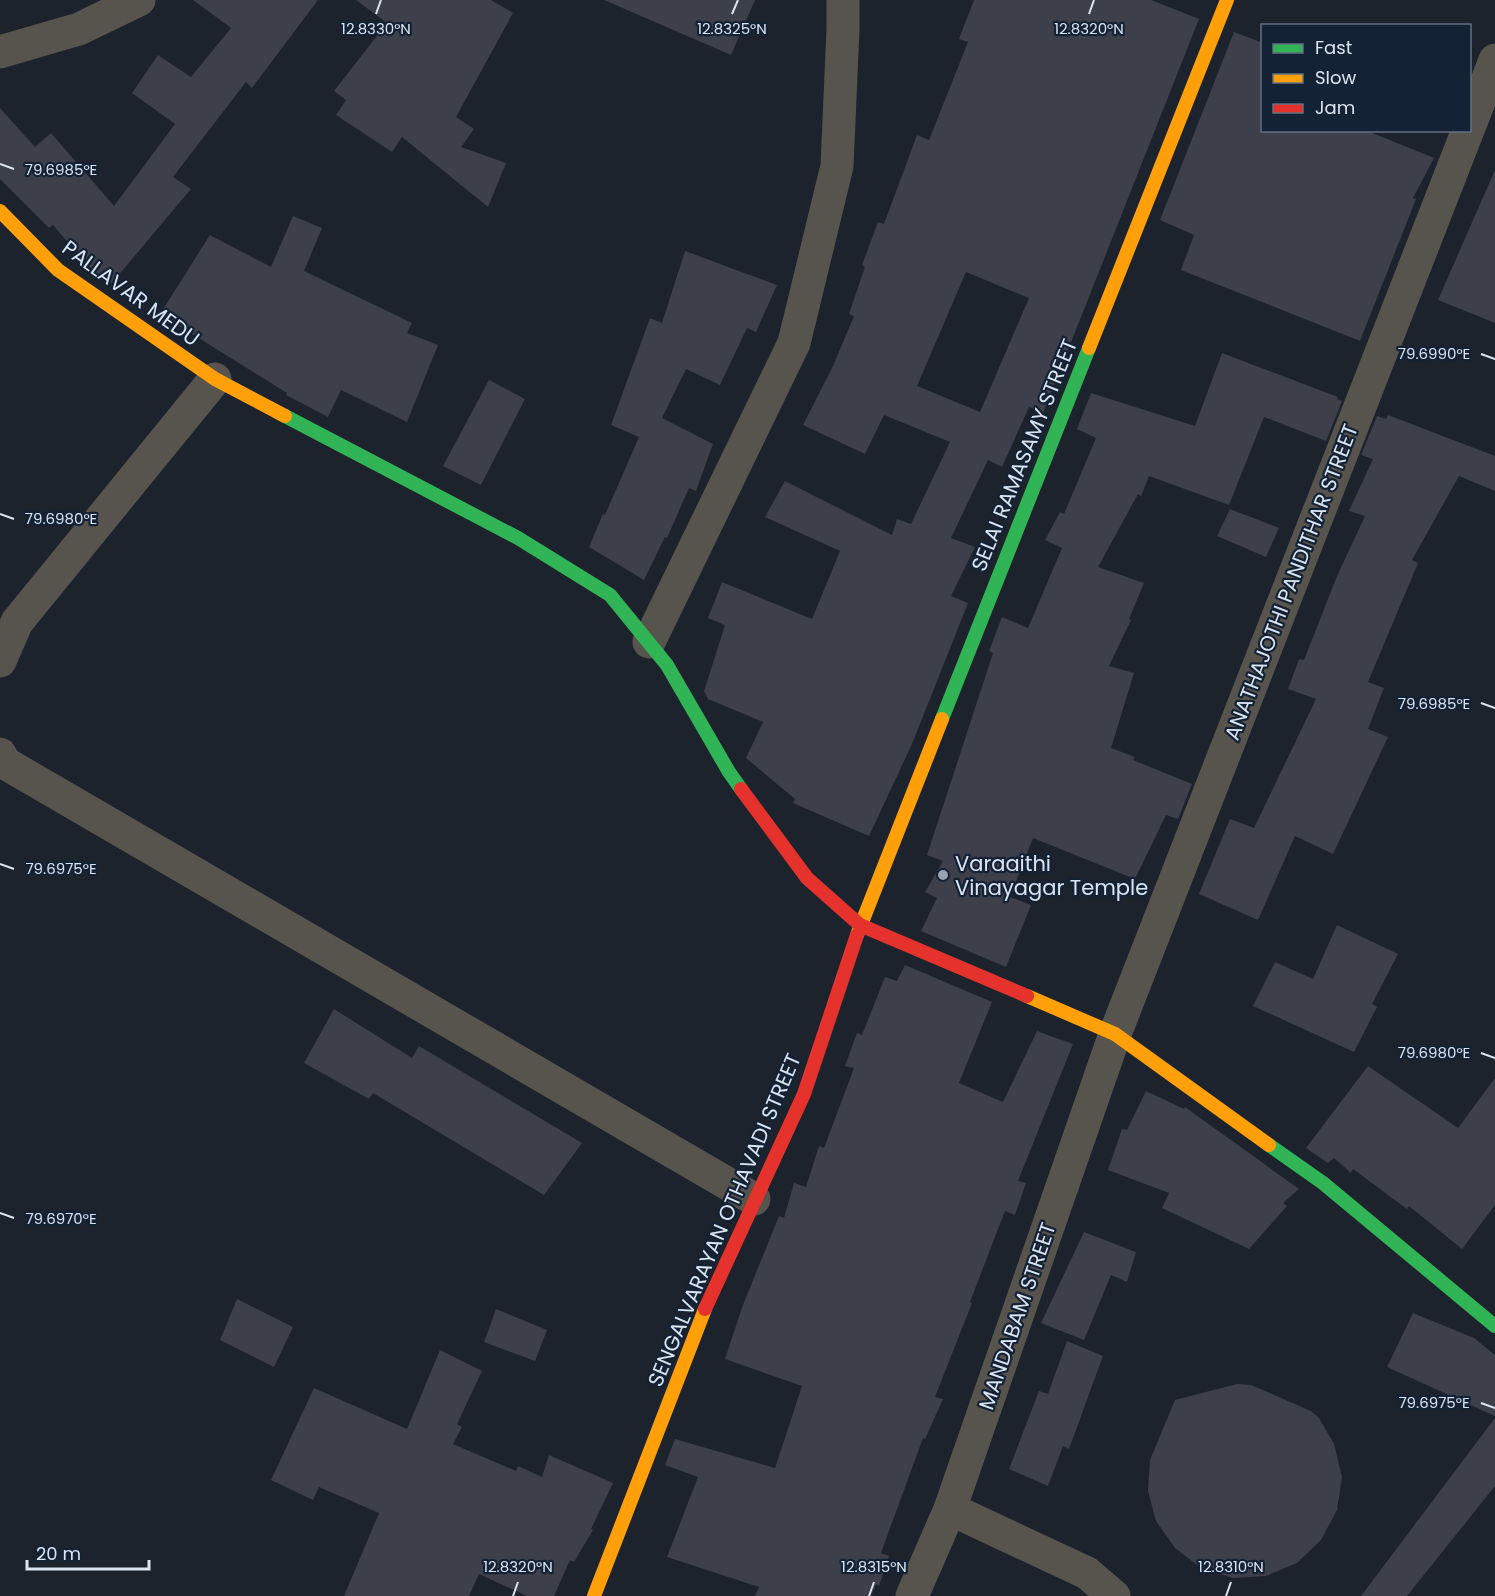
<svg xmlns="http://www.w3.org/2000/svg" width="1495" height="1596" viewBox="0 0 1495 1596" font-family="Poppins,sans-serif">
  <rect width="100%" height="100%" fill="#1c232d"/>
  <g fill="#3d3f4b" fill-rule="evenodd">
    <path d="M193 0H318L252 88 246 82 173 177 191 189 111 284 89 267 53 225 49 228 0 179V108L35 147 51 133 114 206 175 124 132 93 158 55 191 77 231 28Z"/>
    <path d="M356 0H491L513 13 456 117 474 129 461 147 506 163 488 207 402 137 392 152 336 115 346 100 334 91 387 23Z"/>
    <path d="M604 0H755L731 55Z"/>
    <path d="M974 0H1151L1199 19 1043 413 1029 407 1002 467 988 460 951 538 975 547 951 596 968 603 912 744 869 836 793 803 795 799 746 758 763 722 708 699 704 691 725 625 708 618 722 582 812 619 840 551 765 517 785 481 892 535 897 519 911 524 950 442 884 415 865 454 803 425 833 366 854 316 849 314 865 267 862 265 878 222 884 224 917 135 929 140 968 42 959 39ZM966 272 1029 298 980 412 917 386Z"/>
    <path d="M1234 32 1263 43V130H1365L1434 158 1413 198 1416 199 1360 341 1181 270 1194 235 1160 220Z"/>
    <path d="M1495 170V323L1438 300Z"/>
    <path d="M293 216 322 228 304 271 412 323 407 333 438 345 407 422 341 390 328 417 286 395 287 393 160 314 210 235 271 267Z"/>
    <path d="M685 251 777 285 756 332 747 328 720 385 686 369 662 418 713 444 696 491 689 488 667 538 665 537 644 580 589 547 603 514 605 515 639 437 611 425 650 318 662 323Z"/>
    <path d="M1222 353 1338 397 1337 399 1342 401 1326 441 1264 417 1229 505 1149 476 1141 496 1138 494 1098 567 1144 583 1129 619 1131 620 1109 666 1134 673 1111 748 1135 757 1133 760 1192 784 1178 819 1166 815 1135 879 1033 838 1010 897 1031 905 1006 967 921 931 937 898 925 892 943 861 927 855 993 653 989 651 1002 617 1028 628 1062 548 1045 540 1060 512 1064 514 1096 438 1077 429 1091 393 1195 426Z"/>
    <path d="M489 380 525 399 481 485 443 466Z"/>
    <path d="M1388 415 1495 456V491L1459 476 1412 560 1418 563 1368 682 1384 688 1368 729 1388 737 1333 854 1295 836 1258 920 1199 894 1230 819 1254 828 1316 699 1288 689 1299 659 1304 660 1337 576 1365 516 1349 511 1373 459 1361 455 1377 416 1386 419Z"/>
    <path d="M1230 509 1279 528 1266 557 1217 536Z"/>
    <path d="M1337 925 1398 954 1372 1004 1377 1007 1354 1052 1253 1006 1275 962 1313 979Z"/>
    <path d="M905 965 992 1002 959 1083 1003 1102 1037 1031 1073 1044 1018 1181 1026 1183 1015 1215 1005 1211 970 1302 972 1303 935 1397 943 1399 925 1439 923 1438 881 1553 889 1556 879 1586 876 1584 871 1596H755L759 1587 667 1557 698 1477 665 1465 675 1439 775 1468 802 1386 725 1359 743 1305 779 1216 784 1218 794 1183 806 1187 819 1146 824 1148 854 1068 845 1066 857 1033 862 1035 885 977 897 981Z"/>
    <path d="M334 1009 412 1058 419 1046 582 1143 544 1195 373 1093 369 1099 304 1063Z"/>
    <path d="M1368 1066 1458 1128 1495 1078V1205L1462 1249 1409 1206 1407 1209 1353 1169 1351 1173 1334 1158 1328 1163 1306 1148Z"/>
    <path d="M1146 1091 1184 1109 1185 1107 1299 1189 1283 1203 1287 1206 1249 1249 1162 1208 1169 1193 1108 1170 1122 1129 1127 1130Z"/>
    <path d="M1084 1232 1136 1252 1127 1282 1111 1275 1084 1340 1041 1323Z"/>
    <path d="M237 1299 293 1327 274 1367 220 1340Z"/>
    <path d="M496 1309 547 1330 535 1361 484 1342Z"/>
    <path d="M1413 1313 1474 1338 1495 1355V1416L1387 1367Z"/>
    <path d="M1067 1341 1103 1356 1069 1449 1063 1446 1048 1486 1009 1469 1039 1391 1048 1394Z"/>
    <path d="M440 1350 482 1371 457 1424 462 1427 453 1444 516 1471 518 1466 542 1477 549 1455 613 1483 591 1529 593 1530 574 1562 570 1560 554 1596H527L479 1574 469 1596H344L379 1513 319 1487 313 1500 271 1480 314 1388 407 1429Z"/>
    <path d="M1237 1384 1251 1385 1311 1411 1319 1418 1334 1444 1342 1477 1337 1510 1321 1540 1297 1563 1266 1576 1233 1578 1201 1568 1175 1548 1156 1521 1148 1491 1150 1460 1175 1400Z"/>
    <path d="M1495 1418V1486L1407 1596H1361Z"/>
  </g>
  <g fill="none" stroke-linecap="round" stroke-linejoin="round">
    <g stroke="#57544e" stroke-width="33">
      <path d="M0 52 79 29 139 0"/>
      <path d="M1470 125 1495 60"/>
      <path d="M649 642 794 343 837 166 843 29V0"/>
      <path d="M0 661 17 622 215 379"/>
      <path d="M0 754 5 763 754 1199"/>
      <path d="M950 1509 1087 1573 1114 1596"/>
      <path d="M912 1596 950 1509 1115 1034 1468 130"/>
    </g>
    <g stroke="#30b455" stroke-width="14">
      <path d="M285 416 518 538 610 595 667 665 729 772 741 789"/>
      <path d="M942 719 1089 348"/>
      <path d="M1269 1145 1323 1183 1495 1326"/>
    </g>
    <g stroke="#ff9f0a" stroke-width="14">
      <path d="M0 211 58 270 215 379 285 416"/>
      <path d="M1089 348 1227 0"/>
      <path d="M857 935 942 719"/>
      <path d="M1027 996 1115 1034 1269 1145"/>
      <path d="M594 1596 705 1309"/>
    </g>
    <g stroke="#e5322d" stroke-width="14">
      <path d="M741 789 807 878 860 925 1027 996"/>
      <path d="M705 1309 804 1094 857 935"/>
    </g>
  </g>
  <path fill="none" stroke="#dbe5f2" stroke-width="2" d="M376 14 381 0M732 14 738 0M1089 14 1094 0M0 164 14 169M1481 354 1495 359M0 514 14 519M1481 703 1495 708M0 864 14 869M1481 1053 1495 1058M0 1213 14 1218M1481 1403 1495 1408M513 1596 518 1582M869 1596 874 1582M1226 1596 1231 1582"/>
  <circle fill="#98a1ad" stroke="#142235" stroke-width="2" cx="943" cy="875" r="6"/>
  <g text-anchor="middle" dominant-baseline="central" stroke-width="4.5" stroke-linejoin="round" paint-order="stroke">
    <g font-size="21" fill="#dbe5f2" stroke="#142235">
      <text transform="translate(131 293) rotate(36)">PALLAVAR MEDU</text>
      <text transform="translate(1024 455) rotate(-68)">SELAI RAMASAMY STREET</text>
      <text transform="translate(1291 582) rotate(-69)">ANATHAJOTHI PANDITHAR STREET</text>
      <text transform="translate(724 1220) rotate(-67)">SENGALVARAYAN OTHAVADI STREET</text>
      <text transform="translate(1017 1316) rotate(-71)">MANDABAM STREET</text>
    </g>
    <g font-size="21" fill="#dbe5f2" stroke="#142235" text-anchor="start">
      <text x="955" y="863">Varaaithi<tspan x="955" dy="24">Vinayagar Temple</tspan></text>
    </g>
  </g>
  <g font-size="15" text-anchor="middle" fill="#dbe5f2" stroke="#142235" stroke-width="4.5" stroke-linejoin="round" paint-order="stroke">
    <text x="732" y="34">12.8325°N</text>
    <text x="1089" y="34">12.8320°N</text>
    <text x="376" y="34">12.8330°N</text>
    <text x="61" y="175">79.6985°E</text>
    <text x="1434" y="359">79.6990°E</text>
    <text x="61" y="524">79.6980°E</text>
    <text x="1434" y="709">79.6985°E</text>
    <text x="61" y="874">79.6975°E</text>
    <text x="1434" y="1058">79.6980°E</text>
    <text x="61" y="1224">79.6970°E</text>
    <text x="1434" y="1408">79.6975°E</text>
    <text x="518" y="1572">12.8320°N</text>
    <text x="874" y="1572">12.8315°N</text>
    <text x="1231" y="1572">12.8310°N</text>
  </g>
  <rect x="1261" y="24" width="210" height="108" fill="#142235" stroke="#647081" stroke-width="1.5"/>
  <rect x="1273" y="44" width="30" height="9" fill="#30b455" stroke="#647081" stroke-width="1.5"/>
  <text x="1315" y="54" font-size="18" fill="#dbe5f2">Fast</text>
  <rect x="1273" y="74" width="30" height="9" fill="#ff9f0a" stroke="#647081" stroke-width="1.5"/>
  <text x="1315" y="84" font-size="18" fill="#dbe5f2">Slow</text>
  <rect x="1273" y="104" width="30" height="9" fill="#e5322d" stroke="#647081" stroke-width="1.5"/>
  <text x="1315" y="114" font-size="18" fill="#dbe5f2">Jam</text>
  <path d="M27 1560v9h122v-9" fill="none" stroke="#dbe5f2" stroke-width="3"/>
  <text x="36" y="1560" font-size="18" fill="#dbe5f2" stroke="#142235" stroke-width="4.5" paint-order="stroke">20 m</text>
</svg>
